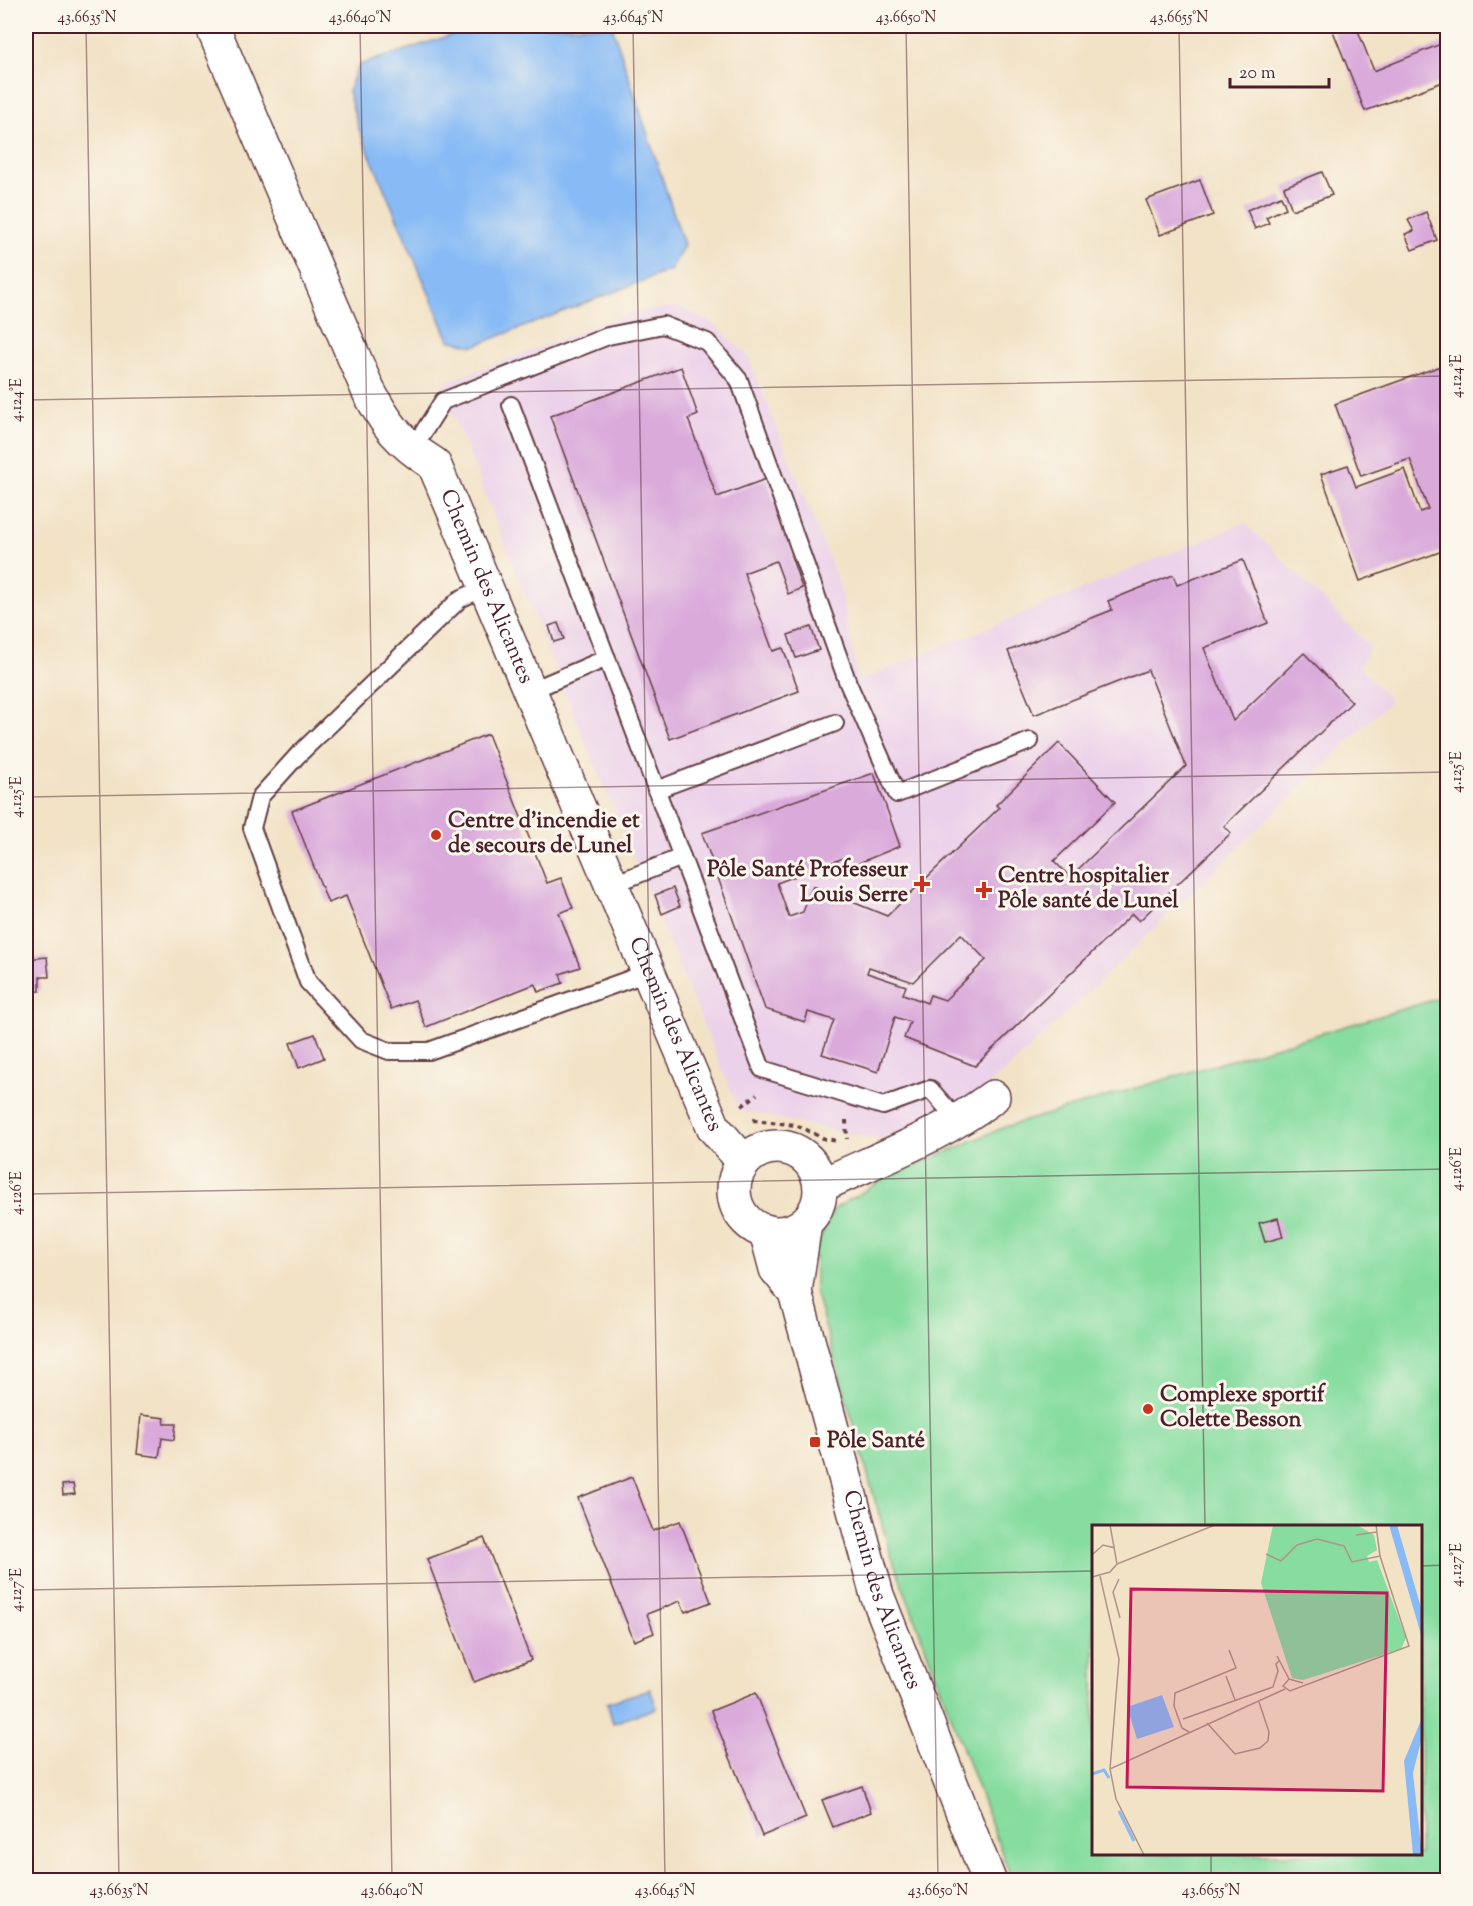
<svg xmlns="http://www.w3.org/2000/svg" width="1473" height="1906" viewBox="0 0 1473 1906" font-family="'Sorts Mill Goudy',serif">
  <rect width="100%" height="100%" fill="#fbf7ec"/>
  <filter id="ink" filterUnits="userSpaceOnUse"><feTurbulence type="fractalNoise" baseFrequency=".0167" numOctaves="2"/><feDisplacementMap in="SourceGraphic" scale="12" xChannelSelector="R" yChannelSelector="G"/><feConvolveMatrix kernelMatrix="1 2 1 2 8 2 1 2 1" color-interpolation-filters="sRGB"/></filter>
  <filter id="wash" filterUnits="userSpaceOnUse"><feTurbulence type="fractalNoise" baseFrequency=".008" numOctaves="4" result="noise"/><feDisplacementMap in="SourceGraphic" scale="24" xChannelSelector="R" yChannelSelector="G"/><feGaussianBlur stdDeviation="1.35" result="paint"/><feColorMatrix in="noise" values="0 0 0 0 0 0 0 0 0 0 0 0 0 0 0 0 0 1.4 0 .05"/><feComposite in="paint" operator="in"/></filter>
  <g filter="url(#wash)">
    <rect width="100%" height="100%" fill="#f2e2c6"/>
    <path fill="#ecd1ea" d="M677 307 713 323 748 356 839 583 858 681 1245 523 1371 647 1359 666 1390 701 1009 1068 932 1129 879 1140 739 1110 554 666 441 384 636 311Z"/>
    <path fill="#87dda0" stroke="#687e66" stroke-width="1.5" fill-rule="evenodd" d="M1447 996V1880H1012L890 1552 815 1291V1250L834 1209 886 1178 1005 1127ZM1094 1526H1420V1854H1094Z"/>
    <g fill="#88bbf5" stroke="#696d90" stroke-width="1.5">
      <path d="M479 26H612L684 245 671 270 474 346 449 340 360 132 348 91 359 65Z"/>
      <path d="M650 1689 657 1708 613 1723 607 1703Z"/>
    </g>
    <g id="blocks">
      <g fill="#daaadb" fill-rule="evenodd">
        <path d="M1331 26H1356L1374 71 1448 41V80L1365 111Z"/>
        <path d="M1322 172 1332 195 1292 210 1284 187Z"/>
        <path d="M1200 180 1213 215 1160 235 1146 200Z"/>
        <path d="M1281 196 1286 208 1266 217 1269 223 1255 229 1247 210Z"/>
        <path d="M1426 212 1437 240 1412 250 1405 234 1414 231 1408 220Z"/>
        <path d="M1441 366 1448 384V454L1445 455 1448 462V549L1360 581 1321 474 1348 465 1356 487 1405 469 1420 512 1428 509 1410 459 1361 476 1335 404Z"/>
        <path d="M681 367 698 415 688 419 717 497 766 479 794 555 791 556 802 588 788 594 776 561 744 573 773 651 783 648 799 691 670 739 550 416Z"/>
        <path d="M1243 560 1268 623 1204 648 1233 721 1304 653 1352 702 1224 826 1231 833 1139 921 1132 914 975 1066 904 1038 910 1022 895 1017 878 1072 822 1054 834 1020 808 1012 805 1022 765 1009 702 833 874 773 900 846 849 867 846 857 777 883 789 917 803 912 813 886 887 916 999 808 996 805 1059 743 1115 802 1054 861 1070 877 1186 766 1148 670 1034 715 1008 651 1112 610 1108 601 1173 575 1177 585ZM961 934 986 960 945 1000 930 995 927 1003 903 994 906 986 867 973 869 967 913 982Z"/>
        <path d="M558 623 564 639 554 642 549 626Z"/>
        <path d="M811 627 819 650 796 658 788 635Z"/>
        <path d="M488 734 547 883 561 878 573 908 559 913 580 967 560 974 563 983 538 992 535 984 426 1027 415 1000 391 1009 346 896 328 903 292 811Z"/>
        <path d="M673 888 680 906 662 914 655 895Z"/>
        <path d="M47 957 49 977H40V991L26 992V959Z"/>
        <path d="M315 1034 324 1058 299 1068 290 1043Z"/>
        <path d="M1278 1218 1283 1237 1265 1242 1259 1223Z"/>
        <path d="M141 1415 165 1418 164 1424H176L174 1440 162 1438 159 1457 137 1454Z"/>
        <path d="M632 1477 653 1531 680 1521 711 1602 685 1612 680 1601 647 1614 654 1633 634 1641 578 1498Z"/>
        <path d="M73 1484 75 1494 63 1495 62 1485Z"/>
        <path d="M484 1538 531 1660 474 1682 427 1559Z"/>
        <path d="M756 1693 806 1818 762 1836 711 1711Z"/>
        <path d="M862 1786 871 1812 833 1827 822 1800Z"/>
      </g>
    </g>
  </g>
  <g filter="url(#ink)">
    <use href="#blocks" fill-opacity="0" stroke="#633c42" stroke-width="1.5"/>
    <g fill="none" stroke-linecap="round" stroke-linejoin="round">
      <g stroke="#633c42" stroke-width="20">
        <g id="lane">
          <path d="M511 405 762 1069 883 1106 930 1089 959 1122"/>
          <path d="M412 450 443 401 608 336 663 325 707 342 739 380 848 683 897 794 1030 741"/>
          <path d="M486 587 460 599 297 756 260 797 252 828 308 982 361 1040 389 1051H429L647 973"/>
          <path d="M530 691 607 658"/>
          <path d="M656 790 835 723"/>
          <path d="M611 885 682 857"/>
        </g>
      </g>
      <g stroke="#633c42" stroke-width="36">
        <g id="street">
          <path id="s1" d="M212 26 368 390C387 426 399 442 434 464L714 1128 744 1162"/>
          <circle cx="777" cy="1190" r="43"/>
          <path d="M820 1186C882 1157 937 1138 993 1097"/>
          <path id="s2" d="M805 1223 795 1292 877 1595 989 1880"/>
          <path d="M766 1231 776 1269 795 1292"/>
        </g>
      </g>
      <g stroke="#633c42" stroke-width="4" stroke-dasharray="4.5 4.5" stroke-linecap="butt">
        <path d="M742 1106 757 1094"/>
        <path d="M753 1120 796 1125 825 1139 838 1141"/>
        <path d="M846 1120 847 1139"/>
      </g>
      <use href="#lane" stroke="#fff" stroke-width="16"/>
      <use href="#street" stroke="#fff" stroke-width="33"/>
    </g>
  </g>
  <path fill="none" stroke="#4a1f2b" stroke-width="1.5" stroke-opacity="0.45" d="M86 26 119 1880M360 26 392 1880M633 26 665 1880M906 26 938 1880M1179 26 1205 1526M26 400 1448 376M26 797 1448 772M26 1194 1448 1169M1420 1566 1448 1565M26 1590 1094 1571M1211 1854V1880"/>
  <g fill="#c8321e" stroke="#fbf7ec" stroke-width="2">
    <circle cx="436" cy="835" r="6"/>
    <path d="M919 875h6v6h6v6h-6v6h-6v-6h-6v-6h6z"/>
    <path d="M981 881h6v6h6v6h-6v6h-6v-6h-6v-6h6z"/>
    <circle cx="1148" cy="1409" r="6"/>
    <rect x="809" y="1436" width="12" height="12" rx="3"/>
  </g>
  <g text-anchor="middle" dominant-baseline="central" stroke-width="6" stroke-linejoin="round" paint-order="stroke">
    <g font-size="22" fill="#4a1f2b" stroke="#fbf7ec">
      <text stroke="none"><textPath href="#s1" startOffset="630">Chemin des Alicantes</textPath></text>
      <text stroke="none"><textPath href="#s1" startOffset="1116">Chemin des Alicantes</textPath></text>
      <text stroke="none"><textPath href="#s2" startOffset="380">Chemin des Alicantes</textPath></text>
    </g>
    <g font-size="22" font-weight="bold" fill="#4a1f2b" stroke="#fbf7ec" text-anchor="start">
      <text x="448" y="822">Centre d'incendie et<tspan x="448" dy="25">de secours de Lunel</tspan></text>
      <text x="908" y="871" text-anchor="end">Pôle Santé Professeur<tspan x="908" dy="25">Louis Serre</tspan></text>
      <text x="998" y="877">Centre hospitalier<tspan x="998" dy="25">Pôle santé de Lunel</tspan></text>
      <text x="1160" y="1396">Complexe sportif<tspan x="1160" dy="25">Colette Besson</tspan></text>
      <text x="827" y="1442">Pôle Santé</text>
    </g>
  </g>
  <g transform="translate(1092 1525)">
    <rect width="330" height="330" fill="#f2e2c6"/>
    <path d="M181 0H265L282 10 285 25 275 31 277 37 285 35 314 113 309 124 211 155 200 153 169 58Z" fill="#87dda0"/>
    <path d="M297 0H305L330 86V113ZM70 170 82 202 45 214 35 182ZM330 193V212L321 248 330 330H321L312 236Z" fill="#88bbf5"/>
    <path fill="none" stroke="#88bbf5" stroke-width="3" d="M0 249 12 245 17 253M27 286 42 316"/>
    <path fill="none" stroke="#af9488" stroke-width="1.5" d="M264 10 285 7M174 29 189 36 205 20 225 14 252 21 260 37 288 31M0 30 11 20 23 23M25 39 123 0M8 51 27 134 18 244 24 274 52 330M0 52 18 47 25 39 18 0M27 54 21 67 28 93M185 131 197 154M134 151 143 175M211 158 197 154 191 161 198 166 317 121 288 31 284 0M91 194 181 162 186 146 184 139 188 135M115 198 143 229 168 223 176 216 177 207 167 177M97 207 90 203 82 181 83 168 144 143 137 125M18 244 193 164"/>
    <path fill="#c2185b" fill-opacity="0.15" stroke="#c2185b" stroke-width="3" d="M39 64 295 68 291 266 35 262Z"/>
    <rect width="330" height="330" fill="none" stroke="#4a1f2b" stroke-width="3"/>
  </g>
  <rect width="1473" height="1906" fill="none" stroke="#fbf7ec" stroke-width="66"/>
  <path d="M1230 78v9h99v-9" fill="none" stroke="#4a1f2b" stroke-width="3"/>
  <text x="1239" y="78" font-size="18" fill="#4a1f2b" stroke="#fbf7ec" stroke-width="4.5" paint-order="stroke">20 m</text>
  <rect x="33" y="33" width="1407" height="1840" fill="none" stroke="#4a1f2b" stroke-width="2"/>
  <g font-size="15" text-anchor="middle" fill="#4a1f2b">
    <text x="87" y="22">43.6635°N</text>
    <text x="360" y="22">43.6640°N</text>
    <text x="633" y="22">43.6645°N</text>
    <text x="906" y="22">43.6650°N</text>
    <text x="1179" y="22">43.6655°N</text>
    <text transform="translate(1456 376) rotate(-90)" y="5">4.124°E</text>
    <text transform="translate(16 400) rotate(-90)" y="5">4.124°E</text>
    <text transform="translate(1456 772) rotate(-90)" y="5">4.125°E</text>
    <text transform="translate(16 797) rotate(-90)" y="5">4.125°E</text>
    <text transform="translate(1456 1169) rotate(-90)" y="5">4.126°E</text>
    <text transform="translate(16 1193) rotate(-90)" y="5">4.126°E</text>
    <text transform="translate(1456 1565) rotate(-90)" y="5">4.127°E</text>
    <text transform="translate(16 1590) rotate(-90)" y="5">4.127°E</text>
    <text x="119" y="1895">43.6635°N</text>
    <text x="392" y="1895">43.6640°N</text>
    <text x="665" y="1895">43.6645°N</text>
    <text x="938" y="1895">43.6650°N</text>
    <text x="1211" y="1895">43.6655°N</text>
  </g>
</svg>
